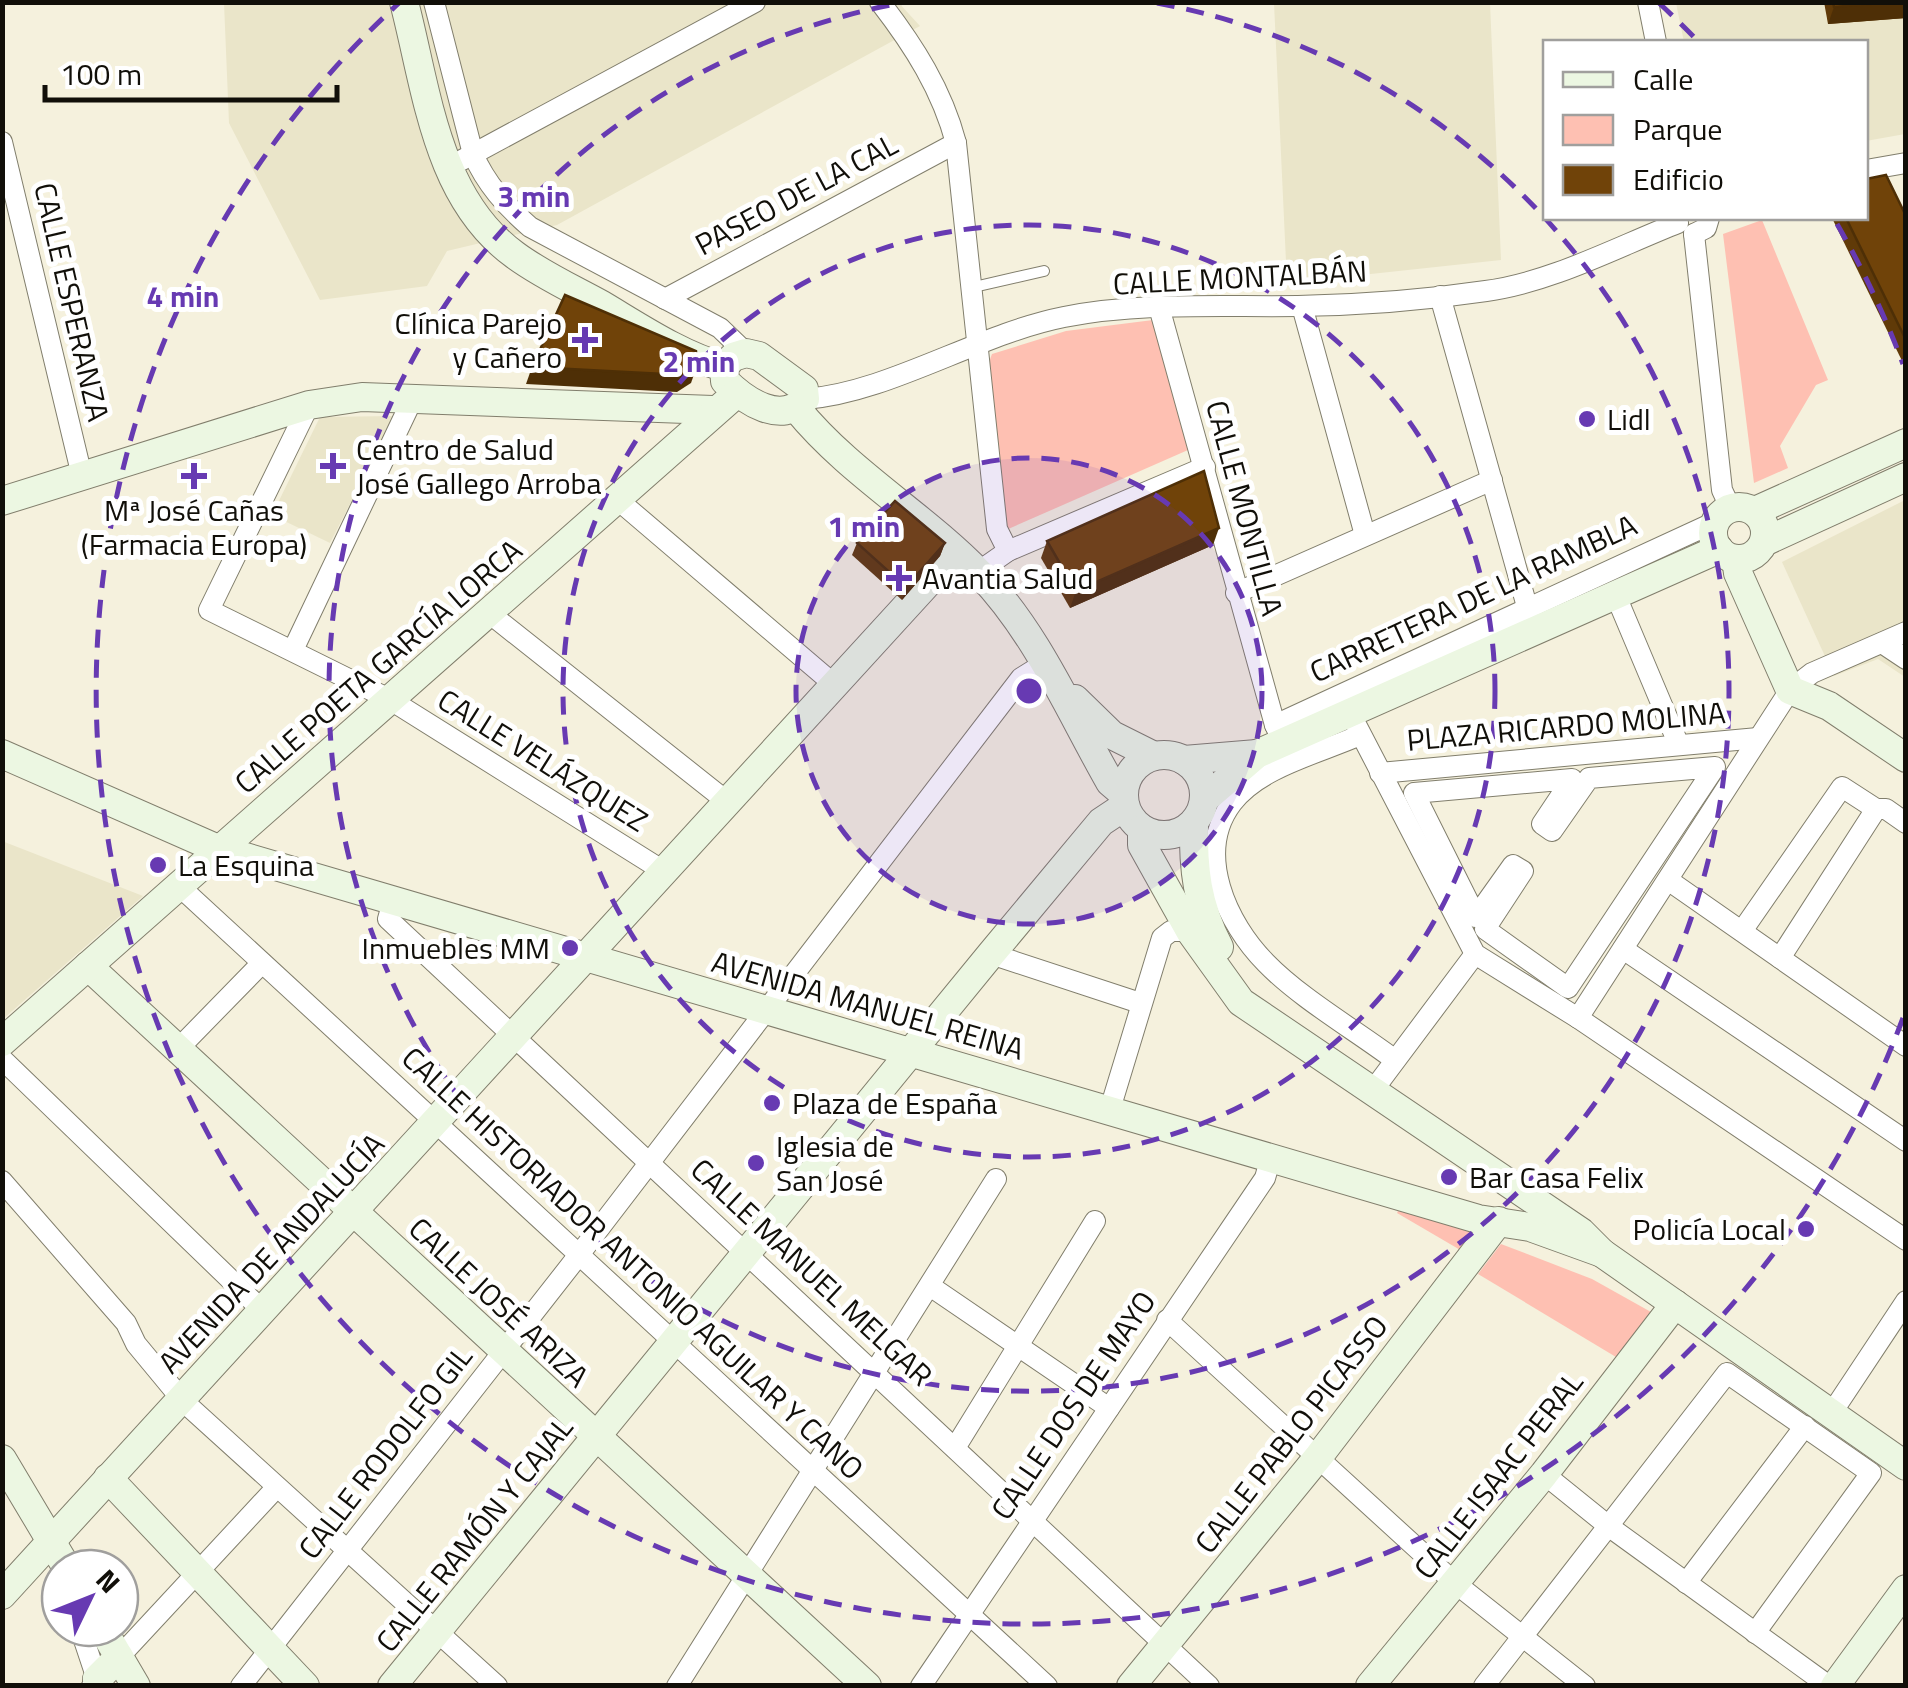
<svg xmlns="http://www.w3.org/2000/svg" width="1908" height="1688" viewBox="0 0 1908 1688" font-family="'Titillium Web',sans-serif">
  <rect width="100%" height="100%" fill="#f5f1dd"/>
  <g fill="#eae5c9">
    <path d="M898 2 920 26 557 225 447 251 427 286 320 300 229 123 224 3Z"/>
    <path d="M1274 3H1490L1501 260 1287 283Z"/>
    <path d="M1676 3H1905V134L1866 141V42H1684Z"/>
    <path d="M395 416 330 543 272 515 320 417Z"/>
    <path d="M1905 500V677L1878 659 1834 676 1782 562Z"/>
    <path d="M2 841 143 896 3 1019H2Z"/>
  </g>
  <g fill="#fec0b2">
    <path d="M1762 220 1828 380 1816 385 1780 446 1788 468 1754 483 1723 234Z"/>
    <path d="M1153 320 1188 450 1006 530 989 362 992 354 1066 331Z"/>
    <path d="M1404 1199 1480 1223 1462 1251 1397 1213Z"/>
    <path d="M1501 1244 1592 1279 1651 1312 1616 1357 1478 1274Z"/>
  </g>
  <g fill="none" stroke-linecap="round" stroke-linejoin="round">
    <g stroke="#817e6c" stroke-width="12">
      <path id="lane" d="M974 287 1044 271"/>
    </g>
    <g stroke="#817e6c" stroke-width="22">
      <g id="street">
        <path d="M434 2 473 154C486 184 506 206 530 227L720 328 746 353"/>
        <path d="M880 2C914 46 942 90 956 143L997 529 1008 551"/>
        <path d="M1648 2 1656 42"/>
        <path d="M2 142 82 476"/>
        <path d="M462 160 755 2"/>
        <path d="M1866 170 1906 163"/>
        <path d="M1694 234 1722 490 1730 507"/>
        <path d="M1694 234 1706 228 1709 218"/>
        <path d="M1440 296 1528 610"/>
        <path d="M665 299 956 143"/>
        <path d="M1302 306 1365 535"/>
        <path d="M1159 307 1275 725"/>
        <path d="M805 399C888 393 978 334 1064 317 1141 302 1220 307 1298 306 1360 305 1425 300 1486 291 1552 282 1617 247 1678 223"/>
        <path d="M309 405 209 610 389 699 665 872"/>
        <path d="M618 500 836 686"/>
        <path d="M978 572 1008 551 1205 467"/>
        <path d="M1236 593 1492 480"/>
        <path d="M1616 596 1678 743"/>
        <path d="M489 613 730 804"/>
        <path d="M1882 643 1906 659"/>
        <path d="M293 650 413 398"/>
        <path d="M1350 713 1475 954 1578 1018 1906 1240"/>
        <path d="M1360 735C1320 753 1259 767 1232 803 1194 853 1227 924 1266 963 1300 998 1355 1030 1395 1060"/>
        <path d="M1283 742 1275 725 1715 522"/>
        <path d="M1715 767 1568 988 1485 929 1523 871 1513 865 1476 917 1414 793 1572 779 1542 824 1552 831 1589 778Z"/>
        <path d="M1380 773 1758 738"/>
        <path d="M1668 880 1906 1046"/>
        <path d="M178 885 1047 1686"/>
        <path d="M394 898 388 919 1209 1686"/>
        <path d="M1742 931 1842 787 1876 809"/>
        <path d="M1623 949 1906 1141"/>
        <path d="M991 954 1140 1003"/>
        <path d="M1780 958 1876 809H1886L1906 823"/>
        <path d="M1578 1018 1790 690 1812 673 1906 632"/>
        <path d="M179 1048 262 963"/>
        <path d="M2 1059 262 1310"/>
        <path d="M1371 1093 1475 954"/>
        <path d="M1110 1109 1162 938 1171 931H1190"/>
        <path d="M2 1181 126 1323 136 1344 184 1402 497 1686"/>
        <path d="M930 1286 1109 1408"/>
        <path d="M1167 1320 1455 1583 1585 1686"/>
        <path d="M1831 1414 1906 1301"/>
        <path d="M955 1448 1095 1221"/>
        <path d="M1544 1474 1611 1528 1829 1686"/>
        <path d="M1686 1583 1805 1426"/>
        <path d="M80 1628 97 1679 92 1686"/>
        <path d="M119 1657 276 1488"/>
        <path d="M241 1686 578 1256 1021 678 1045 663"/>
        <path d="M677 1686 996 1179"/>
        <path d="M921 1686 1265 1178 1271 1157"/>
        <path d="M1484 1686 1727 1373 1871 1473 1755 1633"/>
      </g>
    </g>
    <g stroke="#817e6c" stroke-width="30">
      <g id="secondary">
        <path d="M404 2C427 90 436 198 515 255 542 275 573 289 602 305 639 327 682 356 724 367"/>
        <path d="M746 353 759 356 804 389 805 399C782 426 745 401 725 381L724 367 733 357Z"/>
        <path d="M797 409C849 473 923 515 980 574 1037 633 1070 712 1110 782L1124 794"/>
        <path d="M2 501 309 405 362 397 713 410"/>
        <circle cx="1739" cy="533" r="26"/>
        <path d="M1755 511 1906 443"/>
        <path d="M1764 542 1906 477"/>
        <path d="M1736 559 1738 573 1790 690 1829 706 1906 758"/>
        <path d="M1075 699 1112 735 1154 756"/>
        <path d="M2 754 218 849 1478 1219 1530 1227 1602 1253"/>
        <circle cx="1164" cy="795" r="40"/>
        <path d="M1184 760 1257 754"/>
        <path d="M1205 799 1257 754 1719 549"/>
        <path d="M1194 822C1193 869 1197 905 1219 947"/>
        <path d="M1142 829V845L1190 931 1241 1002 1581 1232 1602 1253 1906 1466"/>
        <path d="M88 966 867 1686"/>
        <path d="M2 1042 737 393"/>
        <path d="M2 1459 67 1568"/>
        <path d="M108 1478 305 1686"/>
        <path d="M2 1595 956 552"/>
        <path d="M102 1628 136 1686"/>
        <path d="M100 1686 97 1679 119 1657"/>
        <path d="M392 1686 991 954 1101 822 1125 806"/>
        <path d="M1131 1686 1319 1456 1499 1221"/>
        <path d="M1370 1686 1544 1474 1675 1304"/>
        <path d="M1835 1686 1906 1589"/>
      </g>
    </g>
    <use href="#lane" stroke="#fff" stroke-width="10"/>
    <use href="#street" stroke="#fff" stroke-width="20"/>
    <use href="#secondary" stroke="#ecf7e2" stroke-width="28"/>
  </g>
  <g fill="#603a08">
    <path d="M1824 2H1906V18L1828 24Z"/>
    <path d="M1906 216V369L1832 218Z"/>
    <path d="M1047 541 1213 545 1070 608 1041 558Z"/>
    <path d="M857 543H945L940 556 902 600 852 555Z"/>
  </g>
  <g fill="#4e2f06">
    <path d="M1894 2H1906V18L1828 24 1834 7Z"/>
    <path d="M697 366 691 383 677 392 526 384 532 367Z"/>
    <path d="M1219 528 1213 545 1070 608 1076 591Z"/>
    <path d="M945 543 940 556 902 600 906 587Z"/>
  </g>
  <g fill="#704309" stroke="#4e2f06" stroke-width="2.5">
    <path d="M1833 2H1894L1834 7Z"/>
    <path d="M1886 175 1906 216V340L1846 218H1866V179Z"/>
    <path d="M565 295 696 351 697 366 683 375 532 367Z"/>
    <path d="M1204 471 1219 528 1076 591 1047 541Z"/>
    <path d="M895 501 945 543 906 587 857 543Z"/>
  </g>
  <circle cx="1029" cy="691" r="233" fill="#673ab2" fill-opacity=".12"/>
  <g fill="none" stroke="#673ab2" stroke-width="5" stroke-dasharray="18 12">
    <circle cx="1029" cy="691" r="233"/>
    <circle cx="1029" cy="691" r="466"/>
    <path d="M1157 3A700 700 0 1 1 901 3"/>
    <path d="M1903 1018A933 933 0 1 1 399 3M1659 3A933 933 0 0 1 1694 37M1837 224A933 933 0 0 1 1903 364"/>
  </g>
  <g fill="#673ab2" stroke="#fff" stroke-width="4">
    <path d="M580 325h10v10h10v10h-10v10h-10v-10h-10v-10h10z"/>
    <circle cx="1587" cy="419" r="10"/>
    <path d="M328 451h10v10h10v10h-10v10h-10v-10h-10v-10h10z"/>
    <path d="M189 461h10v10h10v10h-10v10h-10v-10h-10v-10h10z"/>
    <path d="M894 563h10v10h10v10h-10v10h-10v-10h-10v-10h10z"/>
    <circle cx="158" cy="865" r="10"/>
    <circle cx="570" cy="948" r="10"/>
    <circle cx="772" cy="1103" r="10"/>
    <circle cx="756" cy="1163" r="10"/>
    <circle cx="1449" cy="1177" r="10"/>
    <circle cx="1806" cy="1229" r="10"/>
  </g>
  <g text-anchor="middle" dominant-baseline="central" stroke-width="10" stroke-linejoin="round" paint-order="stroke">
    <g font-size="30" fill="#110f09" stroke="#fff">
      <text transform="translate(796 194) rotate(-28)">PASEO DE LA CAL</text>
      <text transform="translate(1240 277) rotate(-3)">CALLE MONTALBÁN</text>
      <text transform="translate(72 302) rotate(77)">CALLE ESPERANZA</text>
      <text transform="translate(1245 508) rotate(75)">CALLE MONTILLA</text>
      <text transform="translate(1473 598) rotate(-25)">CARRETERA DE LA RAMBLA</text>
      <text transform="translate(378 666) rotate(-41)">CALLE POETA GARCÍA LORCA</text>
      <text transform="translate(1566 726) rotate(-5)">PLAZA RICARDO MOLINA</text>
      <text transform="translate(543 760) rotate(32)">CALLE VELÁZQUEZ</text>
      <text transform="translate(868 1005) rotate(16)">AVENIDA MANUEL REINA</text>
      <text transform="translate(271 1253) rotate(-47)">AVENIDA DE ANDALUCÍA</text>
      <text transform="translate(633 1263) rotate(43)">CALLE HISTORIADOR ANTONIO AGUILAR Y CANO</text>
      <text transform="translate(812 1272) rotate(43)">CALLE MANUEL MELGAR</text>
      <text transform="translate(499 1302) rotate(43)">CALLE JOSÉ ARIZA</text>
      <text transform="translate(1073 1405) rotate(-56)">CALLE DOS DE MAYO</text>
      <text transform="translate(1291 1434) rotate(-52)">CALLE PABLO PICASSO</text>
      <text transform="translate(385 1452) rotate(-52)">CALLE RODOLFO GIL</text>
      <text transform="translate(1498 1475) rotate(-52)">CALLE ISAAC PERAL</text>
      <text transform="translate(474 1534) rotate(-51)">CALLE RAMÓN Y CAJAL</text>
    </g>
    <g font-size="30" fill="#110f09" stroke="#fff" text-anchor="start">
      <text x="562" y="323" text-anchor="end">Clínica Parejo<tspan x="562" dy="34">y Cañero</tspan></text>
      <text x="1607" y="419">Lidl</text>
      <text x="356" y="449">Centro de Salud<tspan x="356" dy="34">José Gallego Arroba</tspan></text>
      <text x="194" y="510" text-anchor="middle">Mª José Cañas<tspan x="194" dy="34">(Farmacia Europa)</tspan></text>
      <text x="922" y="578">Avantia Salud</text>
      <text x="178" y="865">La Esquina</text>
      <text x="550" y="948" text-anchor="end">Inmuebles MM</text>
      <text x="792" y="1103">Plaza de España</text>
      <text x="776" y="1146">Iglesia de<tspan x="776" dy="34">San José</tspan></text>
      <text x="1469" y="1177">Bar Casa Felix</text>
      <text x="1786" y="1229" text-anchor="end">Policía Local</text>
    </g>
  </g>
  <circle cx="1029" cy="691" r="15" fill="#673ab2" stroke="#fff" stroke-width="5"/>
  <g font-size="30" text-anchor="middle" font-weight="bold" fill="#673ab2" stroke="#fff" stroke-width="10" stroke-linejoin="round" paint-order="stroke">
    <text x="534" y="207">3 min</text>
    <text x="183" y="307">4 min</text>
    <text x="699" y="372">2 min</text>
    <text x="864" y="537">1 min</text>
  </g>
  <rect width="1908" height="1688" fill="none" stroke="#110f09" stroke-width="10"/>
  <rect x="1543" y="40" width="325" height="180" fill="#ffffff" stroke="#a09f9d" stroke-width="2.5"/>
  <rect x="1563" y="72" width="50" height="15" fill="#ecf7e2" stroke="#a09f9d" stroke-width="2.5"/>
  <text x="1633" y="90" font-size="30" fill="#110f09">Calle</text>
  <rect x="1563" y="115" width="50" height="30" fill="#fec0b2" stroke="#a09f9d" stroke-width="2.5"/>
  <text x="1633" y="140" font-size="30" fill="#110f09">Parque</text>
  <rect x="1563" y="165" width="50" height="30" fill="#704309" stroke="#a09f9d" stroke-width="2.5"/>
  <text x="1633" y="190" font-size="30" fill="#110f09">Edificio</text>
  <g transform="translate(90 1598) rotate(47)"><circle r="48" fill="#ffffff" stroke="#a09f9d" stroke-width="2.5"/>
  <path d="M0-8L18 38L0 25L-18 38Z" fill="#673ab2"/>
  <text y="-15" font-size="28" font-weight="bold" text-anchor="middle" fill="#110f09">N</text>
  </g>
  <path d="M45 85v15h292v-15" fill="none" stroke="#110f09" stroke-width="5"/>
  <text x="60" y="85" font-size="30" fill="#110f09" stroke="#ffffff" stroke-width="8" paint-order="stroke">100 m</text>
</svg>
